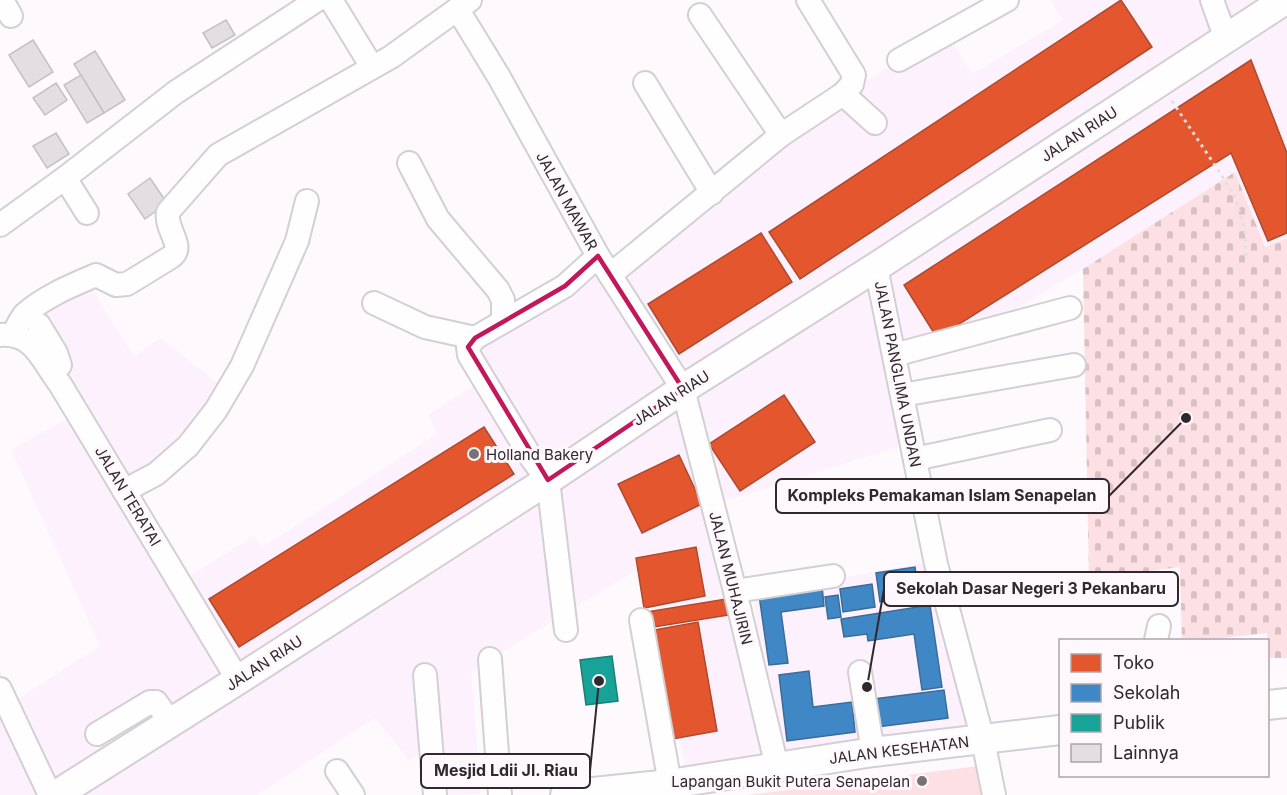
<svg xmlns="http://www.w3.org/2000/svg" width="1287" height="795" viewBox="0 0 1287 795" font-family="Inter,sans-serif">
  <defs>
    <pattern id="cemetery-stones" width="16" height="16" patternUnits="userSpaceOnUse" patternTransform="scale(1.5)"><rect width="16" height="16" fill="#fce0e3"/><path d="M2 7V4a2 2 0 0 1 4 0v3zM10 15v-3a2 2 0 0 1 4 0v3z" fill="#d8c0c3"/></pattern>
  </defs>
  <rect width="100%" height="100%" fill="#fdf9fc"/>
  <g fill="#fef1fe">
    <path d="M1051 0H1287V238L1265 247 1235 172 1083 269 987 326 895 350 917 441 718 503 774 750 685 769 648 563 471 671 481 794 437 795 427 745 409 760 375 718 257 795H0V670L15 701 100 646 11 450 76 414 26 347 29 318 89 284 134 357 160 338 229 392 133 491 188 577 254 536 263 547 437 434 428 415 493 373 473 341 611 255 624 267 855 88 946 32 972 74 1063 20Z"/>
    <path d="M928 562 942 646 960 643 977 728 776 757 753 594Z"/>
  </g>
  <path fill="url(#cemetery-stones)" d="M1235 172 1265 247 1287 238V658H1268L1267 633 1205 640H1182L1180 567 1089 579 1083 269Z"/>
  <path fill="#fce0e3" d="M979 766 982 795H747Z"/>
  <g fill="#e4572e" stroke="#ae492e" stroke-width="1.5">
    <path d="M1121 0 1152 47 800 279 769 232Z"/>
    <path d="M1251 60 1287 153V233L1268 241 1231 153 937 338 904 285Z"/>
    <path d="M761 233 792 282 679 354 648 304Z"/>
    <path d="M784 395 815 442 740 491 709 444Z"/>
    <path d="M484 427 514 474 239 647 209 599Z"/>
    <path d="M679 455 702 504 642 533 618 484Z"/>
    <path d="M696 547 705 596 644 608 636 558Z"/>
    <path d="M726 599 729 615 648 628 646 612Z"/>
    <path d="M698 622 717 731 673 739 654 630Z"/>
  </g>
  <g fill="#3f88c5" stroke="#3a6c98" stroke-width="1.5">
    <path d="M915 567 919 596 880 602 876 573Z"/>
    <path d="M872 584 875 607 843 612 840 589Z"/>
    <path d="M822 586 824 606 781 612 788 663 769 665 759 595Z"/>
    <path d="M838 595 841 617 828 619 825 597Z"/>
    <path d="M930 605 942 687 922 690 914 634 868 641 867 634 844 637 841 619Z"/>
    <path d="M809 671 813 707 852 702 855 732 787 741 779 675Z"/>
    <path d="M944 690 948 718 877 727 874 699Z"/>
  </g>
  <path fill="#17a398" stroke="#1e7e78" stroke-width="1.5" d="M612 656 618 701 586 705 580 660Z"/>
  <g fill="#e3dee2" stroke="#c5c0c2" stroke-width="1.5">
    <path d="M226 20 235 35 212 48 203 33Z"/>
    <path d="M33 40 53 72 29 87 9 55Z"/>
    <path d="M95 51 125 100 104 113 74 64Z"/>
    <path d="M81 75 104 113 87 123 64 85Z"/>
    <path d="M56 83 67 100 45 115 33 98Z"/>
    <path d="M56 133 69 154 47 168 33 146Z"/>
    <path d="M150 178 167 203 145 219 128 194Z"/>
  </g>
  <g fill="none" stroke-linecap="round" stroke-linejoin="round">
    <g stroke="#d3cfd3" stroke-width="26">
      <g id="minor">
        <path d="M2 0 11 16"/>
        <path d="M331 0 372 67"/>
        <path d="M1212 0 1226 39"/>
        <path d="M458 10 499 77 598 256 683 389 735 591 777 767"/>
        <path d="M700 15 781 135"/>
        <path d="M899 60 1007 0"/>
        <path d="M645 83 712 193"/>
        <path d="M843 94 875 123"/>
        <path d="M409 163 438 219 498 290 503 300V321"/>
        <path d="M65 178 87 213"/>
        <path d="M0 225 65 178 176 92 317 0"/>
        <path d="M876 267 936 564 983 740 994 795"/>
        <path d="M610 275 781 135 843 94 852 84 854 75 808 0"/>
        <path d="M374 303 425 327 475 338"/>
        <path d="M39 325 56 353 60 365"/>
        <path d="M13 334C17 328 20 319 25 314 45 296 73 285 96 275L116 285 127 284 171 257C186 246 165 231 168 212L218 155 391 57 470 0"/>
        <path d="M0 335C34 332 42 361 60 384L238 680"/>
        <path d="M894 355 1070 308"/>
        <path d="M902 395 1074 365"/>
        <path d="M915 459 1050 430"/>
        <path d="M124 491 156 474 188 446 216 410 242 366 297 241 307 201"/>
        <path d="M735 591 833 576"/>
        <path d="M641 620 670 784"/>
        <path d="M566 630 548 480 532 459 469 355 468 347 475 338 565 286 598 256"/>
        <path d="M1156 640 1159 626"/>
        <path d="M490 659 500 795"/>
        <path d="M860 672 873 752"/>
        <path d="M425 675 435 795"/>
        <path d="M0 689 50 795"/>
        <path d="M97 734 150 702H156L171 723"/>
        <path d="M337 771 353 795"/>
      </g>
    </g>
    <g stroke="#d3cfd3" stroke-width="32">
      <g id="major">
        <path d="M1268 705 1287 703"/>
        <path d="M56 795 238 680 548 480 683 389 876 267 1285 0"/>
        <path d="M565 795 670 784 873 752 1060 730"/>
      </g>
    </g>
    <path stroke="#e1e0e1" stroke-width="3" stroke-dasharray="3 4.5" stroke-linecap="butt" d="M1172 101 1234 194 1245 231 1246 259"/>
    <use href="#minor" stroke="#fffeff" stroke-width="22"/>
    <use href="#major" stroke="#fffeff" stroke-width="28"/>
  </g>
  <path fill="none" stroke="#c2185b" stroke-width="4.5" stroke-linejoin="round" d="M598 256 683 389 548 480 468 347 475 338 565 286Z"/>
  <g fill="#777276" stroke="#fef8fd" stroke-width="2">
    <circle cx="474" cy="454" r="6"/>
    <circle cx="922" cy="781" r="6"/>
  </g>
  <g text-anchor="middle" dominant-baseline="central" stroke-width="6" stroke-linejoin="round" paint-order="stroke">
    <g font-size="15" fill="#2f292e" stroke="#fef8fd">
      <text transform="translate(1079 134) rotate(-33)">JALAN RIAU</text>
      <text transform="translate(567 201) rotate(61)">JALAN MAWAR</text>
      <text transform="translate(898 374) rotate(79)">JALAN PANGLIMA UNDAN</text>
      <text transform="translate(671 398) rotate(-33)">JALAN RIAU</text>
      <text transform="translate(128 496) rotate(59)">JALAN TERATAI</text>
      <text transform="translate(731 578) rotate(76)">JALAN MUHAJIRIN</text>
      <text transform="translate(264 663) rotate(-33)">JALAN RIAU</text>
      <text transform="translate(899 750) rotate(-7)">JALAN KESEHATAN</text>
    </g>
    <g font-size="15" fill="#2f292e" stroke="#fef8fd" text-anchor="start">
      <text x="486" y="454">Holland Bakery</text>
      <text x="910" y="781" text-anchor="end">Lapangan Bukit Putera Senapelan</text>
    </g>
  </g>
  <path fill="none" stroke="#2f292e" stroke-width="2" d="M1186 418L1109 496M867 687L884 589M599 681L590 771"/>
  <g fill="#2f292e" stroke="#fef8fd" stroke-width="2">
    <circle cx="1186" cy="418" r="6"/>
    <circle cx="867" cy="687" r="6"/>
    <circle cx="599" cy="681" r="6"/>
  </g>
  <g fill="#fef8fd" stroke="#2f292e" stroke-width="2">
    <rect x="776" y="479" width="333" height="34" rx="6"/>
    <rect x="884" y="572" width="294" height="34" rx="6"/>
    <rect x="421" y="754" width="169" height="34" rx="6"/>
  </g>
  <g font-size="16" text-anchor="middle" font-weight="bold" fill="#2f292e">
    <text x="942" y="501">Kompleks Pemakaman Islam Senapelan</text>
    <text x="1031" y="594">Sekolah Dasar Negeri 3 Pekanbaru</text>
    <text x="506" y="776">Mesjid Ldii Jl. Riau</text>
  </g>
  <rect x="1059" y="639" width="210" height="138" fill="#fef8fd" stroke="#aba5aa" stroke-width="1.5"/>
  <rect x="1071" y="654" width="30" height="18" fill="#e4572e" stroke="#aba5aa" stroke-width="1.5"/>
  <text x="1113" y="669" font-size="18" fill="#2f292e">Toko</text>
  <rect x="1071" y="684" width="30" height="18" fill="#3f88c5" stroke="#aba5aa" stroke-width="1.5"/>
  <text x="1113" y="699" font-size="18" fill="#2f292e">Sekolah</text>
  <rect x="1071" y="714" width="30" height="18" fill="#17a398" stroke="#aba5aa" stroke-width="1.5"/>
  <text x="1113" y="729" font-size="18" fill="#2f292e">Publik</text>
  <rect x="1071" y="744" width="30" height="18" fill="#e3dee2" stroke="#aba5aa" stroke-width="1.5"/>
  <text x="1113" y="759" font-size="18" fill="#2f292e">Lainnya</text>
</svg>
